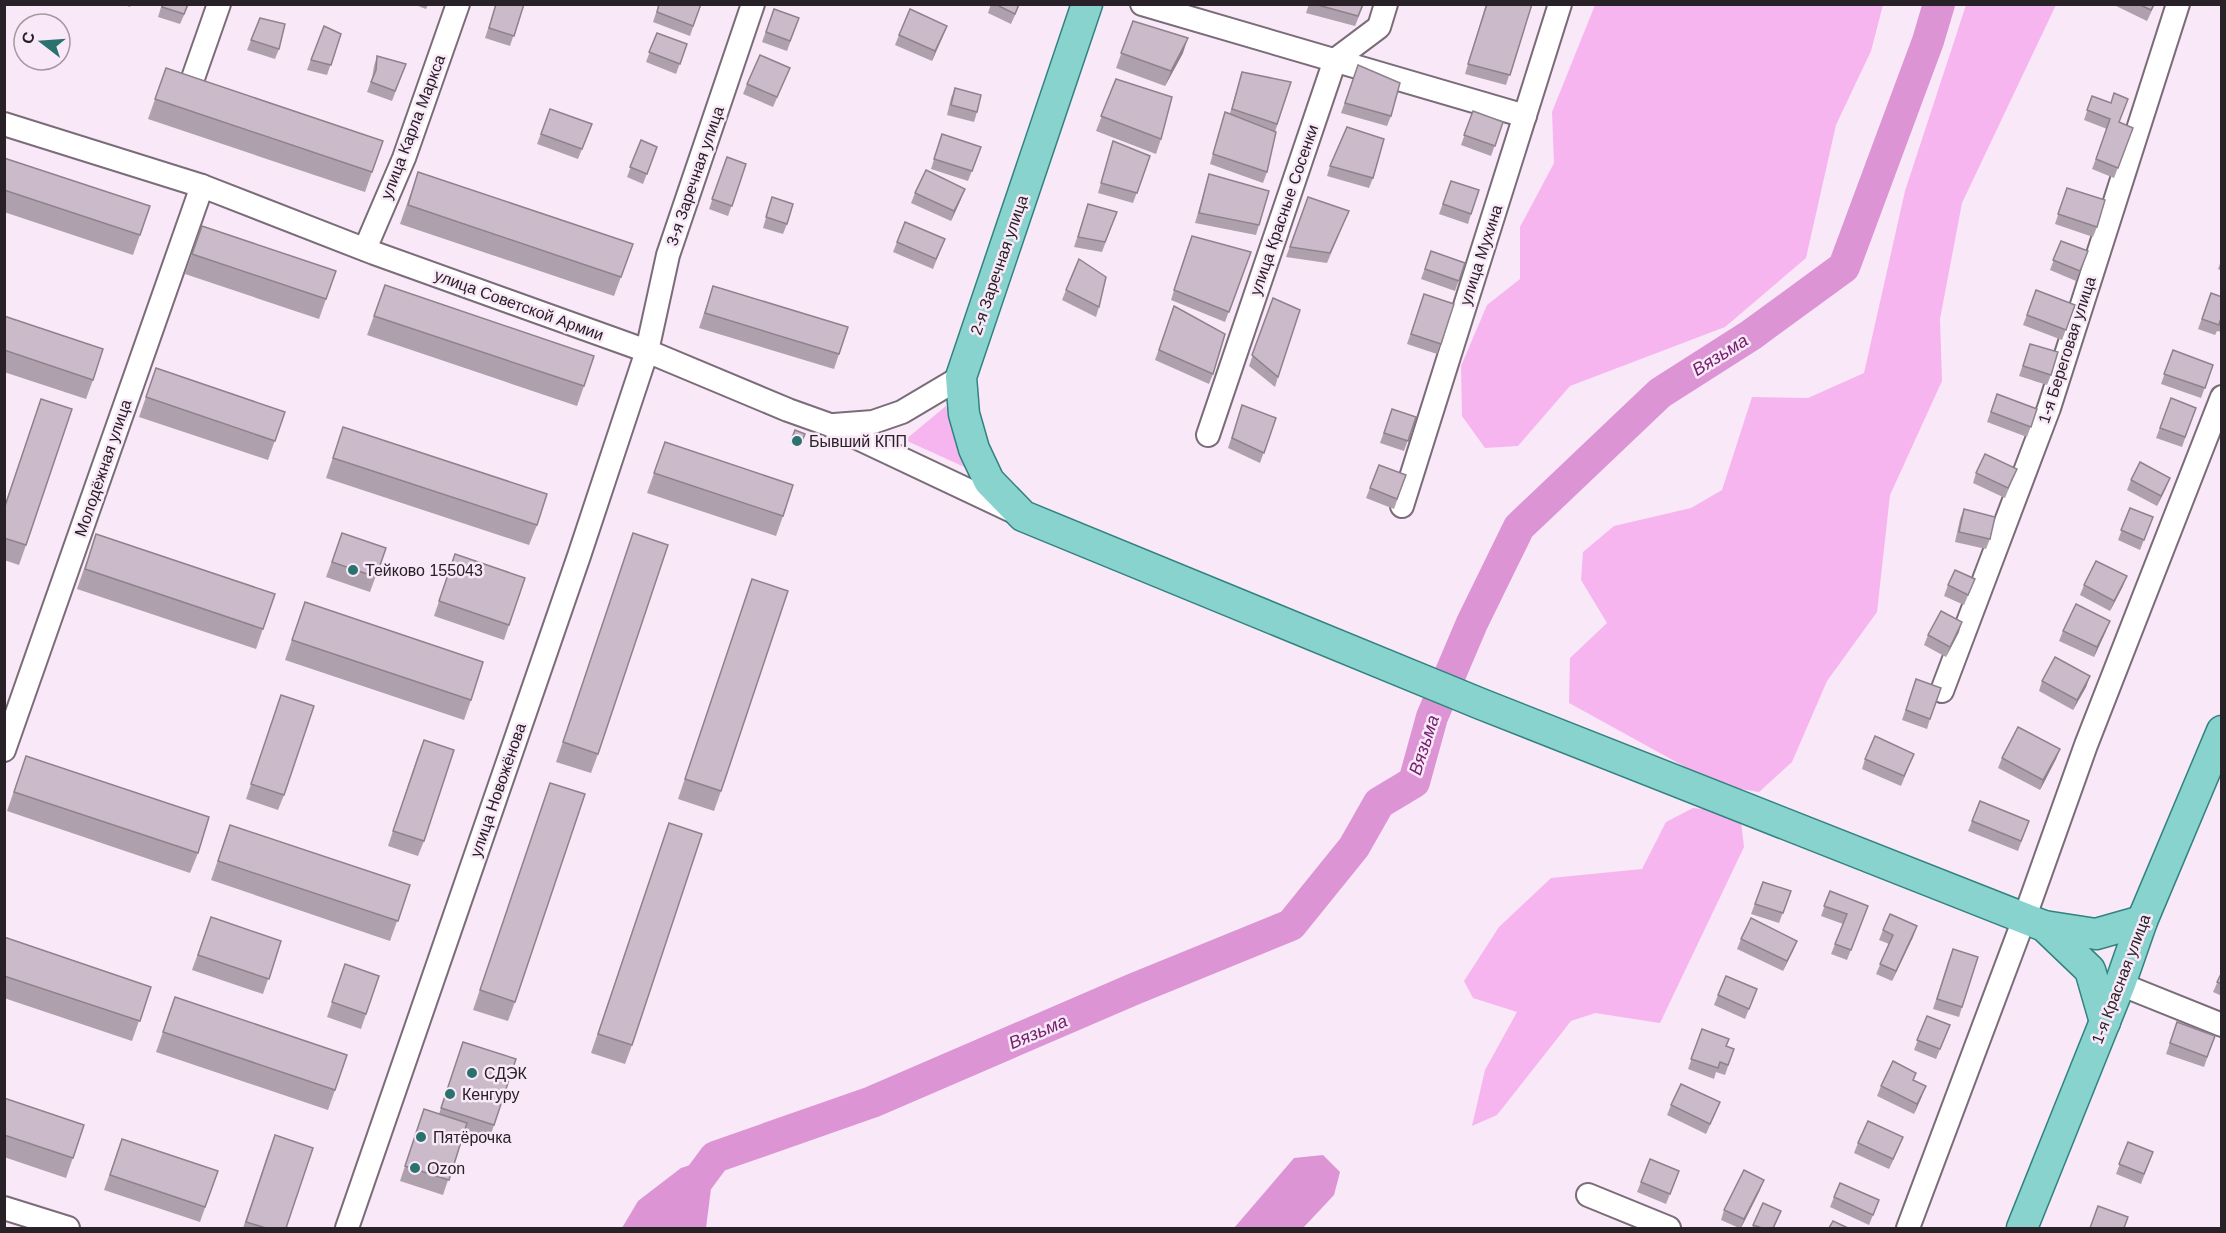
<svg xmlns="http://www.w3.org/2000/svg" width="2226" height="1233" viewBox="0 0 2226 1233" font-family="Arial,sans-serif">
  <rect width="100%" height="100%" fill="#f9e8f7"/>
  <g fill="#f7b5f0">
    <path d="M1595 5H1883L1871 51 1836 125 1806 258 1725 327 1570 386 1518 446 1485 448 1462 416 1461 366 1487 305 1520 279V227L1554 163 1552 112Z"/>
    <path d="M1966 5H2056L1962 203 1940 319 1942 381 1890 495 1877 612 1827 681 1792 762 1759 792 1718 785 1569 703 1570 658 1607 623 1581 580 1583 552 1614 526 1691 508 1722 490 1752 397 1808 398 1864 373 1905 191Z"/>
    <path d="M946 406 971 470 905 440Z"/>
    <path d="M1693 808 1740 813 1744 847 1660 1023 1595 1013 1571 1021 1497 1115 1472 1126 1485 1070 1517 1012 1473 998 1464 981 1499 927 1551 878 1642 869 1666 822Z"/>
  </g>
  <g fill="#dc94d5">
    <path d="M1323 1155 1340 1172 1334 1195 1303 1228H1234L1294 1158Z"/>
    <path d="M715 1157 706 1228H622L638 1201 681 1168Z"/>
  </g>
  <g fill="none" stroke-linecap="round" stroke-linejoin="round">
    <path stroke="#dc94d5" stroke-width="32" d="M673 1228 675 1211 715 1157 872 1102 1134 989 1291 925 1354 847 1379 803 1414 782 1432 717 1472 623 1519 527 1660 393 1751 335 1844 267 1928 41 1939 4"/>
    <g stroke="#7b6c79" stroke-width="26">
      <g id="minor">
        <path d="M1142 4 1525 116"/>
        <path d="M192 81 219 4"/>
        <path d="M4 124 202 186 374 253 647 351 788 410 830 425 1010 510"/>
        <path d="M365 249 404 158 458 4"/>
        <path d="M834 425 873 422 902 412 961 377"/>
        <path d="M1208 435 1335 60 1379 27 1386 4"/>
        <path d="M1402 506 1560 4"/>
        <path d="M1942 691 2049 408 2178 4"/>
        <path d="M4 750 202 186"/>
        <path d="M2120 984 2222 1025"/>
        <path d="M1588 1195 1669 1228"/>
        <path d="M4 1208 68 1228"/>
        <path d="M347 1228 579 556 647 351 668 255 753 4"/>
        <path d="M1908 1228 2024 919 2086 745 2222 397"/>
      </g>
    </g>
    <g stroke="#32827f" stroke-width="33">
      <g id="major">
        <path d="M1087 4 961 377 964 414 974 449 989 481 1023 516 1481 704 2044 926 2090 970 2105 1022"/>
        <path d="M2044 926 2096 934 2142 921"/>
        <path d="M2022 1228 2120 984 2142 921 2222 731"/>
      </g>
    </g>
    <use href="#minor" stroke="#fff" stroke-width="22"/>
    <use href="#major" stroke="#88d3ce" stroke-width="30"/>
  </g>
  <g fill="#afa0ad">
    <path d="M122 4H131L130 7Z"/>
    <path d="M162 4H189L180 24 158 17Z"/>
    <path d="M413 4H428L426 9Z"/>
    <path d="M496 4H524L510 46 485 38Z"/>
    <path d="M659 4H701L690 36 653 22Z"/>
    <path d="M991 4H1020L1011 24 988 13Z"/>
    <path d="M1309 4H1364L1355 26 1306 13Z"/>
    <path d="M1486 4H1532L1506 85 1465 74Z"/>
    <path d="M2112 4H2155L2147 21Z"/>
    <path d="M774 9 799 18 787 51 762 42Z"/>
    <path d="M260 18 279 49 275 59 247 50Z"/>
    <path d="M1133 21 1183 53 1165 86 1116 68Z"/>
    <path d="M324 26 341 34 327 75 307 70Z"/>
    <path d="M947 26 932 61 895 45 899 35Z"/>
    <path d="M657 33 687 44 676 74 646 62Z"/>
    <path d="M377 56 406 64 392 101 367 92 372 78 374 66Z"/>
    <path d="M1358 65 1391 116 1387 126 1341 113Z"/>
    <path d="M166 68 372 172 365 192 148 119Z"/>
    <path d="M790 68 773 107 743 94 747 84Z"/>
    <path d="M1242 72 1291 82 1275 132 1267 172 1263 183 1210 164 1222 122 1225 112 1230 113Z"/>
    <path d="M1116 79 1161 139 1156 154 1096 131Z"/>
    <path d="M955 88 977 112 974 122 947 115 951 98Z"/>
    <path d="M2092 96 2119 122 2133 128 2114 178 2092 169 2107 129 2084 120Z"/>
    <path d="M550 109 592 124 578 159 537 144Z"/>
    <path d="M1473 111 1503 122 1491 156 1461 145Z"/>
    <path d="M942 134 981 147 968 181 931 169Z"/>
    <path d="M641 140 657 147 643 184 627 177Z"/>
    <path d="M1113 141 1150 156 1133 203 1098 193Z"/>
    <path d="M727 157 746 164 728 216 709 209Z"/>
    <path d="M4 158 140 235 133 255 4 212Z"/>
    <path d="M1330 166 1373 178 1369 188 1327 176Z"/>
    <path d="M418 172 633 244 614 296 400 224Z"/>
    <path d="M1209 174 1259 225 1256 235 1195 223Z"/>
    <path d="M1451 181 1471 214 1468 224 1439 214Z"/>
    <path d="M2067 188 2097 227 2093 237 2055 224Z"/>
    <path d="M915 193 961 199 951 221 911 203Z"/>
    <path d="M772 197 787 224 783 234 763 228Z"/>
    <path d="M1308 197 1349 211 1327 263 1286 257Z"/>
    <path d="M1088 204 1117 212 1102 252 1074 247Z"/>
    <path d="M202 226 336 271 319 319 185 274Z"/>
    <path d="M945 239 933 269 893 252 897 242Z"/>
    <path d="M2061 241 2088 251 2076 281 2050 270Z"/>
    <path d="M1188 246 1251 252 1225 322 1171 300Z"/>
    <path d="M1431 251 1465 263 1455 291 1421 279Z"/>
    <path d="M2222 259V271L2218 269Z"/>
    <path d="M385 285 584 386 577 406 367 335Z"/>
    <path d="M713 286 839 354 834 369 699 328Z"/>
    <path d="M1066 290 1099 307 1096 317 1062 300Z"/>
    <path d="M2036 290 2075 305 2062 340 2023 325Z"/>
    <path d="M2211 293 2222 297V332L2217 331 2215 335 2198 329Z"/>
    <path d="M1424 294 1454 304 1437 354 1407 344Z"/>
    <path d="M1273 298 1278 377 1275 387 1249 366Z"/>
    <path d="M1174 306 1213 374 1209 384 1155 360Z"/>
    <path d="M4 316 93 380 86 399 4 372Z"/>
    <path d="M2030 344 2051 375 2047 385 2019 376Z"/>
    <path d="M2173 350 2213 365 2201 398 2161 384Z"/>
    <path d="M156 368 285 412 268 460 139 417Z"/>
    <path d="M1997 394 2037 409 2027 437 1987 422Z"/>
    <path d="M2171 398 2196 408 2182 447 2156 438Z"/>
    <path d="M41 399 26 545 19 565 4 560V507Z"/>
    <path d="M1242 405 1276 418 1260 463 1228 448Z"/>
    <path d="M1392 409 1416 417 1404 451 1380 443Z"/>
    <path d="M343 427 537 525 529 545 326 478Z"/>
    <path d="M795 430 805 434 801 446 790 443Z"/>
    <path d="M665 442 783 516 776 536 647 493Z"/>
    <path d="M1379 465 1406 475 1394 509 1366 498Z"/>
    <path d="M2017 469 2005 498 1973 483 1976 473Z"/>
    <path d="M2131 480 2166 488 2157 506 2127 490Z"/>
    <path d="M2130 508 2153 517 2140 550 2118 540Z"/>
    <path d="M1964 509 1990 539 1986 549 1955 542 1960 519Z"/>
    <path d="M342 533 386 548 370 592 326 577Z"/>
    <path d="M633 533 598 754 591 773 556 762Z"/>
    <path d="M96 534 275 594 256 649 77 589Z"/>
    <path d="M455 554 509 625 504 640 434 616Z"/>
    <path d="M752 579 721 791 714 811 678 799Z"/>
    <path d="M1975 579 1964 605 1944 596 1948 585Z"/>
    <path d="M2084 585 2123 586 2110 611 2080 595Z"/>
    <path d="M305 602 471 700 464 720 285 660Z"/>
    <path d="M2063 631H2106L2094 657 2059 641Z"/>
    <path d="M1959 632 1946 657 1924 645 1928 635Z"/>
    <path d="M2090 676 2086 687 2073 710 2039 691 2042 681Z"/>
    <path d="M1916 679 1930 719 1927 729 1902 720Z"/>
    <path d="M276 710 284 795 278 810 246 799Z"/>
    <path d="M2060 749 2056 759 2040 790 1998 768 2002 758Z"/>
    <path d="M1914 754 1901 786 1862 769 1865 759Z"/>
    <path d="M418 755 424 841 418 856 388 846Z"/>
    <path d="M26 756 198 853 190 873 7 811Z"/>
    <path d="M550 783 515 1002 508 1021 473 1010Z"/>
    <path d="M1980 801 2029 821 2018 851 1968 831Z"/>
    <path d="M669 823 632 1045 625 1064 591 1053Z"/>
    <path d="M230 825 410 885 390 941 211 880Z"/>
    <path d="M1763 882 1791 891 1779 923 1751 914Z"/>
    <path d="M1830 891 1868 906 1847 960 1831 954 1843 924 1821 916Z"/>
    <path d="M211 917 281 941 263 994 192 970Z"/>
    <path d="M1917 926 1913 937 1892 981 1876 974 1889 944 1879 940 1883 930Z"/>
    <path d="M4 937 151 987 132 1041 4 998Z"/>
    <path d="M1741 939 1797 941 1783 971 1737 949Z"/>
    <path d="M1949 959 1962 1007 1959 1017 1933 1009Z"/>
    <path d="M345 964 379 976 361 1029 327 1017Z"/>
    <path d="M2222 972V996L2213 992Z"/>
    <path d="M1718 995 1753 999 1745 1019 1714 1005Z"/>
    <path d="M175 997 335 1090 328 1110 156 1052Z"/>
    <path d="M1927 1016 1950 1025 1936 1059 1914 1050Z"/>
    <path d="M2177 1022 2215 1036 2204 1067 2166 1054Z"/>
    <path d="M1702 1029 1726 1046 1734 1049 1725 1075 1716 1072 1714 1079 1688 1069Z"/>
    <path d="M463 1042 494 1125 489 1140 464 1132 443 1195 400 1181 424 1109 439 1114Z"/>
    <path d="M1914 1080 1922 1096 1914 1114 1877 1096 1881 1086Z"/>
    <path d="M4 1098 84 1125 66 1178 4 1157Z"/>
    <path d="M1671 1105 1716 1112 1706 1134 1667 1115Z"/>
    <path d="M122 1139 218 1171 200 1222 104 1190Z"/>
    <path d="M2128 1142 2153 1152 2141 1184 2116 1174Z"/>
    <path d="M1858 1143 1899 1147 1889 1169 1854 1153Z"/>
    <path d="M269 1150 286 1228H243Z"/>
    <path d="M1650 1159 1679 1171 1666 1204 1637 1192Z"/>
    <path d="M1760 1190 1741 1228H1739L1721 1220 1724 1210Z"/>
    <path d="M1834 1197 1879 1200 1869 1225 1830 1207Z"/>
    <path d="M1763 1203 1777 1221 1774 1228H1752Z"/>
  </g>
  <g fill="#8e828d">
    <path d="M947 26 943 36 932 61 935 51Z"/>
    <path d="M1188 38 1183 53 1165 86 1171 71Z"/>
    <path d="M965 189 961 199 951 221 954 211Z"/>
    <path d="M2170 478 2166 488 2157 506 2161 496Z"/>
    <path d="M2127 576 2123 586 2110 611 2114 601Z"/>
    <path d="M2110 621 2106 631 2094 657 2097 647Z"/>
    <path d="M1962 622 1959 632 1946 657 1950 647Z"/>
    <path d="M2090 676 2086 687 2073 710 2077 700Z"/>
    <path d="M2060 749 2056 759 2040 790 2043 780Z"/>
    <path d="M1917 926 1913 937 1892 981 1896 971Z"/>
    <path d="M1797 941 1793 951 1783 971 1787 961Z"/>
    <path d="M1926 1086 1922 1096 1914 1114 1917 1104Z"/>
    <path d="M1903 1137 1899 1147 1889 1169 1893 1159Z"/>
    <path d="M1764 1180 1760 1190 1741 1228 1744 1219Z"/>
  </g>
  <g fill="#cbbac9" stroke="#8e828d" stroke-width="1.5">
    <path d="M163 4H188L184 14 162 7Z"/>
    <path d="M496 4H524L514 36 489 28Z"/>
    <path d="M659 4H701L693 26 657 12Z"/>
    <path d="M995 4H1019L1015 14Z"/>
    <path d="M1314 4H1363L1358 16Z"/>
    <path d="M1487 4H1532L1510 75 1468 64Z"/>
    <path d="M2138 4H2154L2151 10Z"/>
    <path d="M774 9 799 18 790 41 766 32Z"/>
    <path d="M910 9 947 26 935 51 899 35Z"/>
    <path d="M260 18 285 24 279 49 251 40Z"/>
    <path d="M1133 21 1188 38 1171 71 1121 53Z"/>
    <path d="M324 26 341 34 331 65 311 60Z"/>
    <path d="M657 33 687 44 680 64 649 52Z"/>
    <path d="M760 55 790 68 777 97 747 84Z"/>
    <path d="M377 56 406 64 395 91 371 82 376 70Z"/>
    <path d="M1358 65 1400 83 1391 116 1345 103Z"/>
    <path d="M166 68 383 141 372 172 155 99Z"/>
    <path d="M1242 72 1291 82 1277 124 1232 109Z"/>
    <path d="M1116 79 1172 97 1161 139 1101 116Z"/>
    <path d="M955 88 981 95 977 112 951 105Z"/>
    <path d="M2114 93 2128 99 2119 122 2133 128 2118 168 2096 159 2110 119 2087 110 2092 96 2111 103Z"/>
    <path d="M550 109 592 124 582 149 541 134Z"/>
    <path d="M1473 111 1503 122 1495 146 1464 135Z"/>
    <path d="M1225 112 1276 132 1267 172 1213 154Z"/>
    <path d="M1347 127 1384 139 1373 178 1330 166Z"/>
    <path d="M942 134 981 147 972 171 934 159Z"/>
    <path d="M641 140 657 147 647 174 630 167Z"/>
    <path d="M1113 141 1150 156 1137 193 1101 183Z"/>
    <path d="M727 157 746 164 732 206 712 199Z"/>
    <path d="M4 158 150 206 140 235 4 190Z"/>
    <path d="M926 170 965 189 954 211 915 193Z"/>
    <path d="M418 172 633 244 621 277 408 205Z"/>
    <path d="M1209 174 1269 191 1259 225 1199 213Z"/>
    <path d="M1451 181 1479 190 1471 214 1443 204Z"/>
    <path d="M2067 188 2105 200 2097 227 2058 214Z"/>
    <path d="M772 197 793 204 787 224 766 217Z"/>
    <path d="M1308 197 1349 211 1330 253 1290 247Z"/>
    <path d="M1088 204 1117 212 1105 242 1078 237Z"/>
    <path d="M905 222 945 239 936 259 897 242Z"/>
    <path d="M202 226 336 271 326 299 192 254Z"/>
    <path d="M1192 236 1251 252 1229 312 1174 290Z"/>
    <path d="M2061 241 2088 251 2080 271 2053 260Z"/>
    <path d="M1431 251 1465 263 1459 281 1425 269Z"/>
    <path d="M1079 259 1106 277 1099 307 1066 290Z"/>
    <path d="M385 285 594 356 584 386 374 316Z"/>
    <path d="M713 286 848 327 839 354 705 313Z"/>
    <path d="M2036 290 2075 305 2066 330 2027 315Z"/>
    <path d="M2211 293 2222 297V321H2220L2219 325 2202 319Z"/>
    <path d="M1424 294 1454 304 1441 344 1411 334Z"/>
    <path d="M1273 298 1300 310 1278 377 1252 355Z"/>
    <path d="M1174 306 1225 334 1213 374 1159 350Z"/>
    <path d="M4 316 103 349 93 380 4 350Z"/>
    <path d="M2030 344 2058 352 2051 375 2023 366Z"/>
    <path d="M2173 350 2213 365 2205 388 2164 374Z"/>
    <path d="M156 368 285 412 275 441 146 397Z"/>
    <path d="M1997 394 2037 409 2031 427 1991 412Z"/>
    <path d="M2171 398 2196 408 2185 437 2160 428Z"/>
    <path d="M41 399 72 409 26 545 4 538V509Z"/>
    <path d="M1242 405 1276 418 1264 453 1232 438Z"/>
    <path d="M1392 409 1416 417 1408 441 1384 433Z"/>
    <path d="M343 427 547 494 537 525 333 458Z"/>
    <path d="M795 430 805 434 802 441 792 438Z"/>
    <path d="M665 442 793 485 783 516 654 473Z"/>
    <path d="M1985 454 2017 469 2008 488 1976 473Z"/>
    <path d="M2140 462 2170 478 2161 496 2131 480Z"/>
    <path d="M1379 465 1406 475 1397 499 1370 488Z"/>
    <path d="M2130 508 2153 517 2144 540 2121 530Z"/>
    <path d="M1964 509 1995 517 1990 539 1959 532Z"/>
    <path d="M342 533 386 548 376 577 332 562Z"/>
    <path d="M633 533 668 545 598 754 563 742Z"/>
    <path d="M96 534 275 594 263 629 85 569Z"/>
    <path d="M455 554 525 578 509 625 439 601Z"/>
    <path d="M2096 561 2127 576 2114 601 2084 585Z"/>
    <path d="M1955 570 1975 579 1968 595 1948 585Z"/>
    <path d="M752 579 788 591 721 791 685 779Z"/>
    <path d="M305 602 483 662 471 700 292 640Z"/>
    <path d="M2076 604 2110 621 2097 647 2063 631Z"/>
    <path d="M1941 611 1962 622 1950 647 1928 635Z"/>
    <path d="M2055 657 2090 676 2077 700 2042 681Z"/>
    <path d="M1916 679 1941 688 1930 719 1906 710Z"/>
    <path d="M281 695 314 706 284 795 251 784Z"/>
    <path d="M2018 727 2060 749 2043 780 2002 758Z"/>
    <path d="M1875 736 1914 754 1904 776 1865 759Z"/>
    <path d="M424 740 454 750 424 841 393 831Z"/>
    <path d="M26 756 209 817 198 853 14 792Z"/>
    <path d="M550 783 585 794 515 1002 480 990Z"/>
    <path d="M1980 801 2029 821 2021 841 1972 821Z"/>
    <path d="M669 823 702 834 632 1045 598 1034Z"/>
    <path d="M230 825 410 885 398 921 218 861Z"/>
    <path d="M1763 882 1791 891 1783 913 1755 904Z"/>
    <path d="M1830 891 1868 906 1851 950 1835 944 1847 914 1824 906Z"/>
    <path d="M1890 914 1917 926 1896 971 1880 964 1893 935 1883 930Z"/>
    <path d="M211 917 281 941 269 979 198 955Z"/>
    <path d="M1751 918 1797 941 1787 961 1741 939Z"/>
    <path d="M4 937 151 987 140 1021 4 976Z"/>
    <path d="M1953 949 1978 957 1962 1007 1937 999Z"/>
    <path d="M345 964 379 976 366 1014 332 1002Z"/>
    <path d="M2222 972V984L2217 982Z"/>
    <path d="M1726 976 1757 989 1749 1009 1718 995Z"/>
    <path d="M175 997 347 1055 335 1090 163 1032Z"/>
    <path d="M1927 1016 1950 1025 1940 1049 1917 1040Z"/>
    <path d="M2177 1022 2215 1036 2207 1057 2170 1043Z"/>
    <path d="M1702 1029 1729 1039 1726 1046 1734 1049 1728 1065 1720 1062 1718 1068 1691 1059Z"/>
    <path d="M463 1042 516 1059 494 1125 441 1108Z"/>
    <path d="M1893 1061 1916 1073 1913 1080 1926 1086 1917 1104 1881 1086Z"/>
    <path d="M1681 1084 1720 1102 1710 1124 1671 1105Z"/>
    <path d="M4 1098 84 1125 73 1158 4 1135Z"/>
    <path d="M424 1109 467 1123 449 1180 405 1166Z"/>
    <path d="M1868 1121 1903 1137 1893 1159 1858 1143Z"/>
    <path d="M275 1135 313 1148 286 1228H266L246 1222Z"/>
    <path d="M122 1139 218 1171 205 1207 110 1175Z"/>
    <path d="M2128 1142 2153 1152 2144 1174 2119 1164Z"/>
    <path d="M1650 1159 1679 1171 1670 1194 1641 1182Z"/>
    <path d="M1744 1170 1764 1180 1744 1219 1724 1210Z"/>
    <path d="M1840 1183 1879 1200 1873 1215 1834 1197Z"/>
    <path d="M1763 1203 1781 1211 1773 1228H1762L1753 1225Z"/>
    <path d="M2098 1206 2128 1217 2124 1228H2090Z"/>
    <path d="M1833 1221 1848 1228H1829Z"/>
  </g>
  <g fill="#29726d" stroke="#f9e8f7" stroke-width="2">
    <circle cx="797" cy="441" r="6"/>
    <circle cx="353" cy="570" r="6"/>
    <circle cx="472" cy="1073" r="6"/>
    <circle cx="450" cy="1094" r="6"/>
    <circle cx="421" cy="1137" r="6"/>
    <circle cx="415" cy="1168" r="6"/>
  </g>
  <g text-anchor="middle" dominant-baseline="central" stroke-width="5" stroke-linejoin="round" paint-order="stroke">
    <g font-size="16" fill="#282127" stroke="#f9e8f7">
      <text transform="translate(413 127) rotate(-69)">улица Карла Маркса</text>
      <text transform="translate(695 176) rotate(-71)">3-я Заречная улица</text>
      <text transform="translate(1284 210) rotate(-71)">улица Красные Сосенки</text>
      <text transform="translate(1481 255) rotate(-72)">улица Мухина</text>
      <text transform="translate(999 265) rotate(-71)">2-я Заречная улица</text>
      <text transform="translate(519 305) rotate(20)">улица Советской Армии</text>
      <text transform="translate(2067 350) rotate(-72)">1-я Береговая улица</text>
      <text transform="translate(103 468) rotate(-71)">Молодёжная улица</text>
      <text transform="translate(498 790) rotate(-71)">улица Новожёнова</text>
      <text transform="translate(2121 979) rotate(-69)">1-я Красная улица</text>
    </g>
    <g font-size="16" fill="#282127" stroke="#f9e8f7" text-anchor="start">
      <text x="809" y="441">Бывший КПП</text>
      <text x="365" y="570">Тейково 155043</text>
      <text x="484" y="1073">СДЭК</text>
      <text x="462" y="1094">Кенгуру</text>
      <text x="433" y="1137">Пятёрочка</text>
      <text x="427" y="1168">Ozon</text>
    </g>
    <g font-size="18" font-style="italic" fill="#721f6e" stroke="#f9e8f7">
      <text transform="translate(1720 355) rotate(-32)">Вязьма</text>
      <text transform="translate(1424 745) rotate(-72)">Вязьма</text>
      <text transform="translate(1038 1032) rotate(-23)">Вязьма</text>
    </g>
  </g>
  <rect width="2226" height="1233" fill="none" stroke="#282127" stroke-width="12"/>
  <g transform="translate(42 42) rotate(287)"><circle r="28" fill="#f9e8f7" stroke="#a598a4" stroke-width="1.5"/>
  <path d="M0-4.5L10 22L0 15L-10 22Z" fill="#29726d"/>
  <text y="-9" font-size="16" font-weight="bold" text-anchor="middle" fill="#282127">С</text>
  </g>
</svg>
